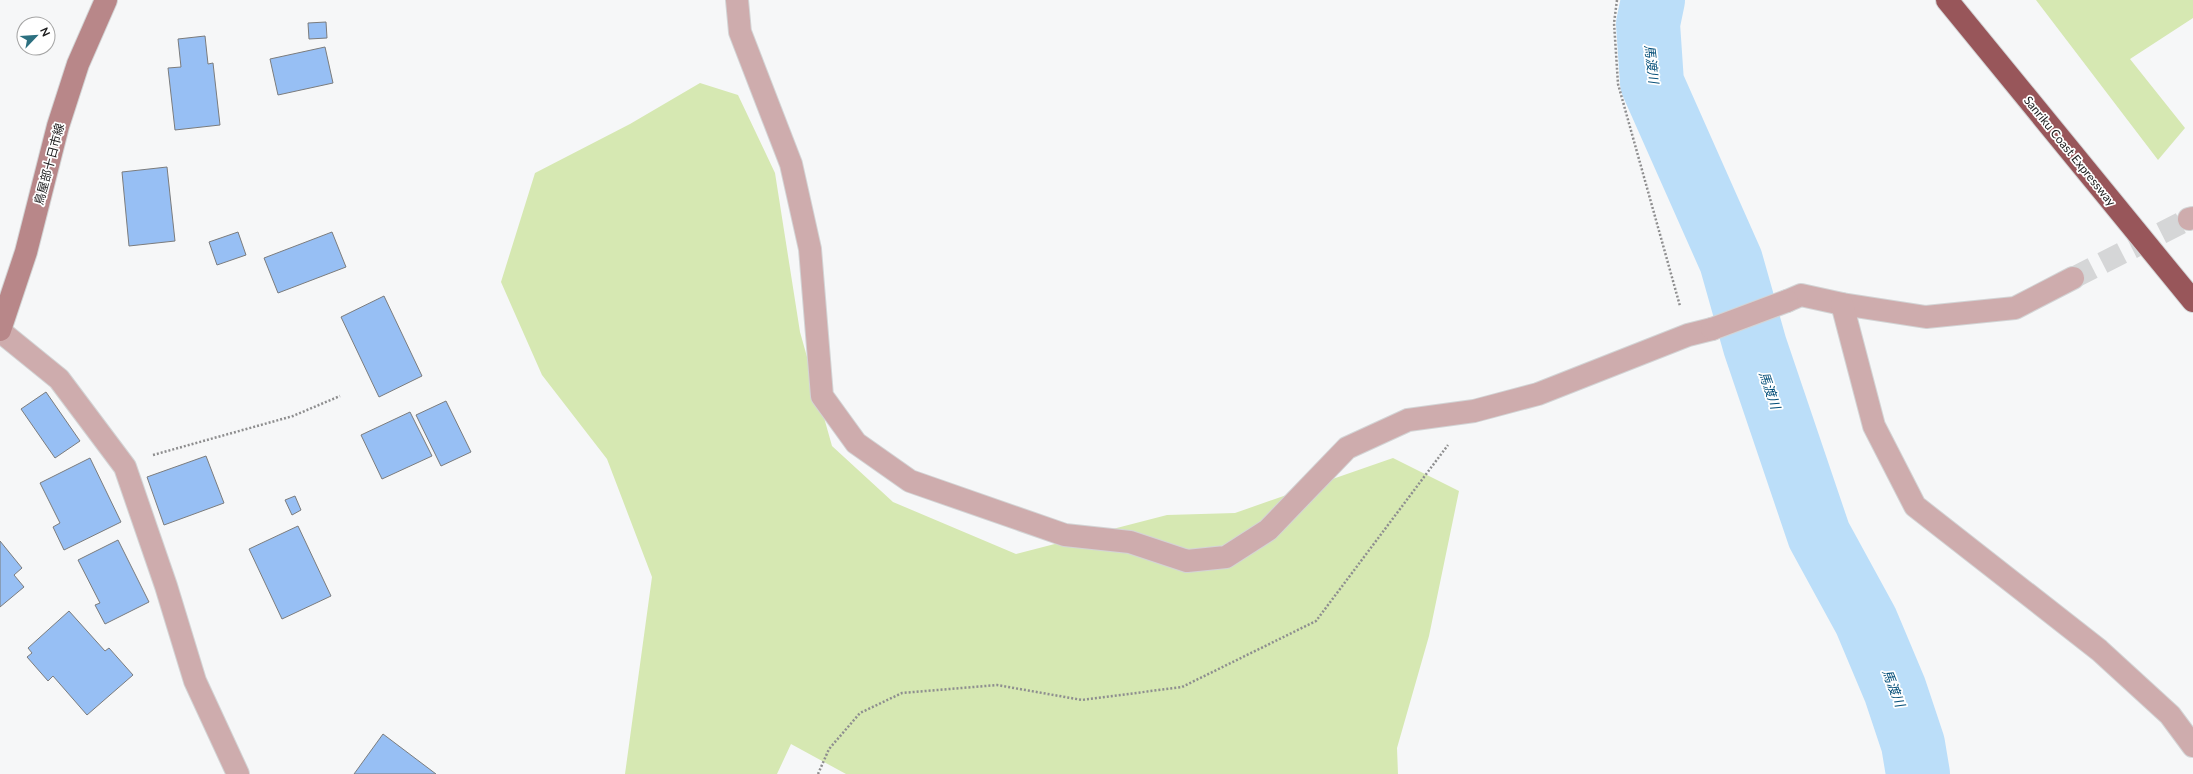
<svg xmlns="http://www.w3.org/2000/svg" width="2193" height="774" viewBox="0 0 2193 774" font-family="Lato,'Noto Sans JP',sans-serif">
  <rect width="100%" height="100%" fill="#f6f7f8"/>
  <g fill="#d6e8b2">
    <path d="M2036 0H2193V18L2130 59 2185 128 2158 160Z"/>
    <path d="M700 83 738 95 775 173 800 332 832 446 893 502 1016 554 1167 515 1235 513 1393 458 1459 491 1429 636 1397 748 1398 774H846L791 744 777 774H625L652 577 607 459 542 375 501 282 535 173 630 124Z"/>
  </g>
  <g fill="none" stroke-linecap="round" stroke-linejoin="round">
    <path stroke="#bbdef9" stroke-width="64" d="M1653 0 1648 24 1652 83 1731 261 1755 346 1819 535 1866 621 1895 690 1913 744 1918 774"/>
  </g>
  <g fill="#97bff4" stroke="#7b7c7d">
    <path d="M326 22 327 38 309 39 308 23Z"/>
    <path d="M205 36 208 64 213 63 220 125 175 130 168 68 181 67 178 39Z"/>
    <path d="M325 47 333 83 278 95 270 59Z"/>
    <path d="M167 167 175 241 129 246 122 172Z"/>
    <path d="M238 232 246 255 217 265 209 242Z"/>
    <path d="M332 232 346 267 278 293 264 258Z"/>
    <path d="M384 296 422 376 379 397 341 317Z"/>
    <path d="M46 392 80 441 55 458 21 409Z"/>
    <path d="M446 401 471 452 441 466 416 415Z"/>
    <path d="M410 412 432 456 382 479 361 435Z"/>
    <path d="M206 456 224 503 164 525 147 477Z"/>
    <path d="M90 458 121 522 64 550 53 527 60 523 40 483Z"/>
    <path d="M295 496 301 510 292 515 285 500Z"/>
    <path d="M298 526 331 596 282 619 249 549Z"/>
    <path d="M118 540 149 602 105 624 95 605 100 603 78 560Z"/>
    <path d="M0 541 22 568 14 575 24 587 0 607Z"/>
    <path d="M69 611 105 651 109 648 133 675 87 715 53 676 48 681 27 657 32 653 28 648Z"/>
    <path d="M383 734 436 774H354Z"/>
  </g>
  <g fill="none" stroke-linecap="round" stroke-linejoin="round">
    <path stroke="#d5d6d7" stroke-width="22" stroke-dasharray="22 11" stroke-linecap="butt" d="M2073 278 2189 219"/>
    <g stroke="#d3d4d5" stroke-width="24">
      <g id="minor">
        <path d="M737 0 740 32 791 164 810 249 822 396 856 443 910 481 1065 535 1130 542 1187 561 1226 557 1268 530 1347 448 1408 420 1474 411 1538 394 1688 335 1712 329"/>
        <path d="M2189 219 2193 218"/>
        <path d="M1787 301 1801 295 1842 304 1926 317 2015 308 2073 278"/>
        <path d="M1842 304 1874 426 1915 506 2099 650 2170 715 2193 746"/>
        <path d="M0 331 59 379 125 467 166 586 195 681 238 774"/>
      </g>
    </g>
    <g stroke="#d3d4d5" stroke-width="24">
      <path id="tertiary" d="M1712 329 1787 301"/>
    </g>
    <g stroke="#d3d4d5" stroke-width="24">
      <path id="secondary" d="M0 330 26 252 58 126 78 64 106 0"/>
    </g>
    <g stroke="#d3d4d5" stroke-width="24">
      <path id="motorway" d="M1947 0 2193 301"/>
    </g>
    <g stroke="#8e8e8f" stroke-width="2.5" stroke-dasharray="2 2" stroke-linecap="butt">
      <path d="M1617 0 1614 23 1618 84 1680 306"/>
      <path d="M153 455 293 416 340 396"/>
      <path d="M818 774 829 749 860 713 902 693 997 685 1082 700 1182 687 1316 621 1448 445"/>
    </g>
    <use href="#minor" stroke="#ceacad" stroke-width="22"/>
    <use href="#tertiary" stroke="#ceacad" stroke-width="22"/>
    <use href="#secondary" stroke="#b88789" stroke-width="22"/>
    <use href="#motorway" stroke="#98565a" stroke-width="22"/>
  </g>
  <g text-anchor="middle" dominant-baseline="central" stroke-width="3.5" stroke-linejoin="round" paint-order="stroke">
    <g font-size="12" fill="#1b1b1c" stroke="#fff">
      <text transform="translate(2070 151) rotate(51)">Sanriku Coast Expressway</text>
      <text transform="translate(49 164) rotate(-75)">鳥屋部十日市線</text>
    </g>
    <g font-size="13" font-style="italic" fill="#054f79" stroke="#fff">
      <text transform="translate(1652 64) rotate(83)">馬渡川</text>
      <text transform="translate(1770 390) rotate(71)">馬渡川</text>
      <text transform="translate(1894 688) rotate(69)">馬渡川</text>
    </g>
  </g>
  <g transform="translate(36 36) rotate(65)"><circle r="19" fill="#ffffff" stroke="#a4a4a4"/>
  <path d="M0-3L7 15L0 10L-7 15Z" fill="#2c7080"/>
  <text y="-6" font-size="11" font-weight="bold" text-anchor="middle" fill="#1b1b1c">N</text>
  </g>
</svg>
